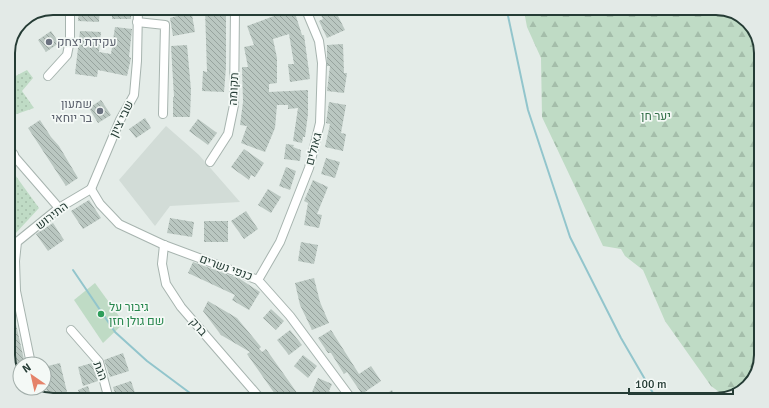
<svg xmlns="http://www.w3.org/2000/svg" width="769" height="408" viewBox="0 0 769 408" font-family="Signika,Heebo,sans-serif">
  <defs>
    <pattern id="forest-firs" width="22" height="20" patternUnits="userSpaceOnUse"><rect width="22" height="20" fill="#bfdbc5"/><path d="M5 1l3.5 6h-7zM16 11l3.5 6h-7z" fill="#a4bdaa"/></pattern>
    <pattern id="park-dots" width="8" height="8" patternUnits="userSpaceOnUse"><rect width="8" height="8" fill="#bfdbc5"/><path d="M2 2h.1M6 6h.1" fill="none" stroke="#a4bdaa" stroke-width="1.8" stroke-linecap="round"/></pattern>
    <pattern id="building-back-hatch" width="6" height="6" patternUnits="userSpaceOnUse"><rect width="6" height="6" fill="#bac7c1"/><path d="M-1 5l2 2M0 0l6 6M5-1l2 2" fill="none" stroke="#97a39e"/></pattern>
  </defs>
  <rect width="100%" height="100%" fill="#e4ece8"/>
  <path fill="#d2dcd7" d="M166 126 199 155 240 202 170 206 155 226 119 180Z"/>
  <path fill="#bfdbc5" d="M95 283 124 323 103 343 74 300Z"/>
  <path fill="url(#forest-firs)" d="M524 11 736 13 754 28 761 50 756 375 741 393 726 397 711 386 665 321 643 270 625 256 621 249 603 246 542 117 541 58 527 27Z"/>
  <g fill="url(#park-dots)">
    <path d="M27 70 33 78 22 91 34 108 8 117V80Z"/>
    <path d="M10 168 39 208 15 234 8 229Z"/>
  </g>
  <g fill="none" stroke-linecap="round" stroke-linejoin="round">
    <g stroke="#92c5cc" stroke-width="2">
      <path d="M507 11 528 110 570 237 621 338 657 400"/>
      <path d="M73 270 115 332 147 361 194 396"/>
    </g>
  </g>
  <g fill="url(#building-back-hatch)">
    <path d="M53 8H61L60 14 42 12Z"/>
    <path d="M79 8H100L99 22 78 21Z"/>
    <path d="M112 8 131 9V19H112Z"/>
    <path d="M176 9H191L195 32 173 36 170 18 177 16Z"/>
    <path d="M205 9H226V67L224 92 202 91 203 71 207 72Z"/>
    <path d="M273 10H294L302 35H304L310 79 290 82 288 64H294L289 34 273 39 277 58V83L269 84V92L308 90V114L305 137H303L302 143 293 141 298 108 288 109V105H277L275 128 265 152 241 143 247 126 240 125 243 102 242 67H248L244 47 254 45 247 26 274 16 275 15Z"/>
    <path d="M318 10H335L345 30 327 38 319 21 323 19Z"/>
    <path d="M115 27 132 29 129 57 131 58 127 76 98 70 97 77 75 74 80 31 101 32 99 52 111 54Z"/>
    <path d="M51 31 59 43 46 52 38 40Z"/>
    <path d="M343 44 344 73H347L344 93 327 91 330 66H327V45Z"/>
    <path d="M187 45 191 90 190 117H173V97H174L171 46Z"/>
    <path d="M101 100 111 115 98 123 89 108Z"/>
    <path d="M329 102 346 105 341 133 346 134 343 151 325 147 330 124 326 123Z"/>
    <path d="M145 118 151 128 136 138 129 129Z"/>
    <path d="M198 119 217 133 208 145 189 131Z"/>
    <path d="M40 120 51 137 59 146 78 178 66 186 28 128Z"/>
    <path d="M286 144 294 145 293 147 301 150 300 161 284 159Z"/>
    <path d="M244 149 264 163 255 177 251 175 249 180 231 167Z"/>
    <path d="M326 158 340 162 335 178 321 174Z"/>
    <path d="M286 167 296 171 290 190 279 186Z"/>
    <path d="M313 180 328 187 317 214 322 215 319 228 304 225 308 203 304 201Z"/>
    <path d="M268 189 281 197 271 213 258 205Z"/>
    <path d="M89 200 101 218 83 229 71 211Z"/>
    <path d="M246 211 258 229 244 239 231 221Z"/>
    <path d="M170 218 194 222 192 237 167 233Z"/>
    <rect x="204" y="221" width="24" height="21"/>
    <path d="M53 223 64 240 48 251 36 234Z"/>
    <path d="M301 242 318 245 314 264 298 261Z"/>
    <path d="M193 262 240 279 260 292 249 310 232 300 235 295 188 273Z"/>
    <path d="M314 278 320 302 329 323 312 330 300 305 295 283Z"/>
    <path d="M208 301 237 318 261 347 259 349 262 352 266 349 300 397H277L247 354 250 352 221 335 203 311Z"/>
    <path d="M271 309 284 321 276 330 263 318Z"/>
    <path d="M12 310 13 321 15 320 25 364H20V384L16 380 8 358V311Z"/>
    <path d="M290 330 302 345 289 355 277 340Z"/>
    <path d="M331 330 359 374 371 366 381 381 362 394 347 372 344 374 331 353H328L318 338Z"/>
    <path d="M123 353 129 371 110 377 104 360Z"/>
    <path d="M303 355 317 366 308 378 294 366Z"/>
    <path d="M60 363 68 396 48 395 44 382V367Z"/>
    <path d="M92 363 98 381 83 386 78 367Z"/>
    <path d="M318 378 332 384 329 391 338 397H310Z"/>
    <path d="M131 381 136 396H116L113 387Z"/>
    <path d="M88 386 91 396H80L78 390Z"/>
    <path d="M392 390 396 398H380Z"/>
  </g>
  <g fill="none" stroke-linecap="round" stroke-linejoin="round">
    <g stroke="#a7b4af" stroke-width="10">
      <g id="minor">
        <path d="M137 22 165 25 163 114"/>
        <path d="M48 76 67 55 70 40V8"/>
        <path d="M13 155 59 208"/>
        <path d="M210 162 228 134 234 105 235 9"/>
        <path d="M91 189 100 204 119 224 164 245 258 280 290 316 350 397"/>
        <path d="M91 189 120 120 134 95 137 61 138 9"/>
        <path d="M164 245 162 264 166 284 181 307 259 397"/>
        <path d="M258 280 280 242 309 168 320 123 322 63 319 41 306 10"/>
        <path d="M71 330 99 362 108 396"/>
        <path d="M31 364 16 291 15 261 17 242 59 208 91 189"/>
        <path d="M37 388 39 395"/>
      </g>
    </g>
    <g stroke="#a7b4af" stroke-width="12">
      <path id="tertiary" d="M8 149 13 155 8 159"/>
    </g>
    <use href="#minor" stroke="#fff" stroke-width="8"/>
    <use href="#tertiary" stroke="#fff" stroke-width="10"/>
  </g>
  <g fill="#6b7280" stroke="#f4f9f6" stroke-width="1.5">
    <circle cx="49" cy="42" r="4"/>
    <circle cx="100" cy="111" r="4"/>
  </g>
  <circle fill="#2e9e5b" stroke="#f4f9f6" stroke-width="1.5" cx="101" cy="314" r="4"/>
  <g text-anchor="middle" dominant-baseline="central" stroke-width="3.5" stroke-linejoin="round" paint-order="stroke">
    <g font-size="12" fill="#5b616d" stroke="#f4f9f6" text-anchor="start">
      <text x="57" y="42">עקידת יצחק</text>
      <text x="92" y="104" text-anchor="end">שמעון<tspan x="92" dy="14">בר יוחאי</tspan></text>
    </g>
    <g font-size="12" fill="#253c35" stroke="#f4f9f6">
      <text transform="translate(234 89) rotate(-87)">תקומה</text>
      <text transform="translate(122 119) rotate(-64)">שבי ציון</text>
      <text transform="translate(314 149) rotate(-75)">גאולים</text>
      <text transform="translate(52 216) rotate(-38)">התירוש</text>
      <text transform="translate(226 268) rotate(20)">כנפי נשרים</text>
      <text transform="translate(198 327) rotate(49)">ברק</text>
      <text transform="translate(100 371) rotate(69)">הגת</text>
    </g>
    <g font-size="12" fill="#336f48" stroke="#f4f9f6">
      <text x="656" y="116">יער חן</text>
    </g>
    <g font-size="12" fill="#27864d" stroke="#f4f9f6" text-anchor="start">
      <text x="109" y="307">גיבור על<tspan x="109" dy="14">שם גולן חזן</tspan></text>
    </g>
  </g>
  <path d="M0 0H769V408H0ZM53 15H716A38 38 0 0 1 754 53V355A38 38 0 0 1 716 393H53A38 38 0 0 1 15 355V53A38 38 0 0 1 53 15Z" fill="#e3eae7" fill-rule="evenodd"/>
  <path fill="none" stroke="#253c35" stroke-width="2" d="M53 15H716A38 38 0 0 1 754 53V355A38 38 0 0 1 716 393H53A38 38 0 0 1 15 355V53A38 38 0 0 1 53 15Z"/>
  <g transform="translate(32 376) rotate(326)"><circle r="19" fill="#f4f9f6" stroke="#a1ada9"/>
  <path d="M0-3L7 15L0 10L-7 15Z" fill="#e5836a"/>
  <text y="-6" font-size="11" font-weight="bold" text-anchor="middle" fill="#253c35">N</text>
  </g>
  <path d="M629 388v6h104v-6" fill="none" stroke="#253c35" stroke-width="2"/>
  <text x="635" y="388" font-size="12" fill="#253c35" stroke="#f4f9f6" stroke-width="3" paint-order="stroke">100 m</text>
</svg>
